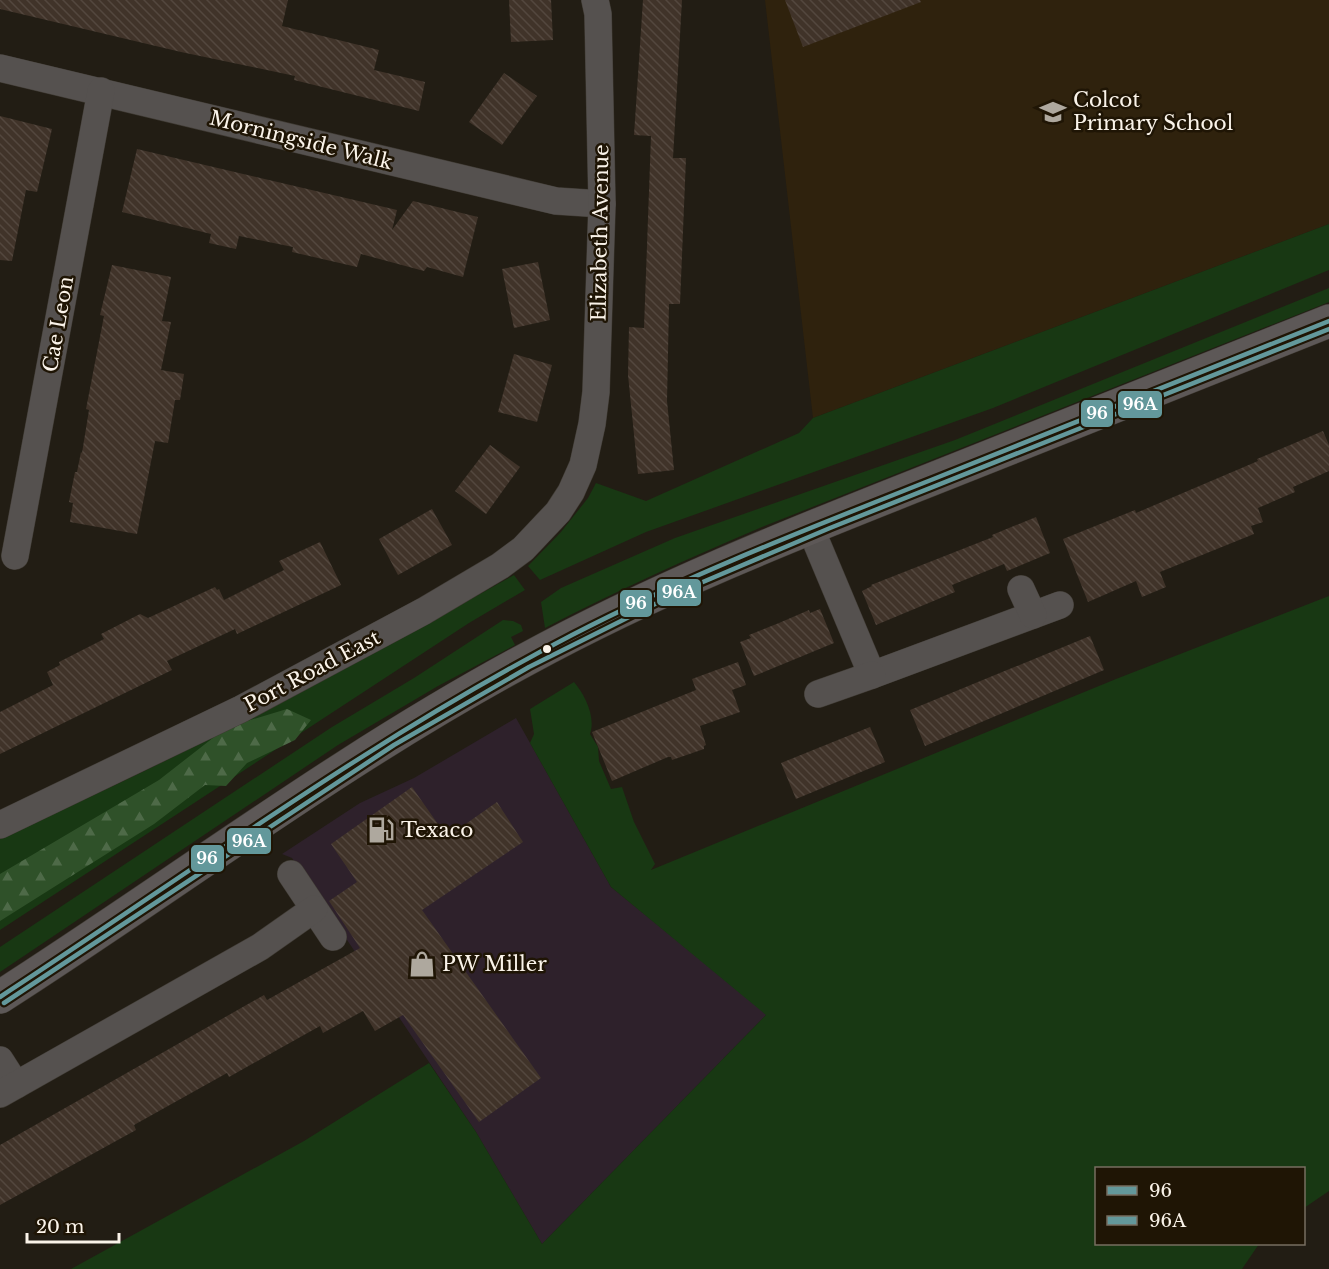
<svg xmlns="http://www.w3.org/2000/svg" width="1329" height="1269" viewBox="0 0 1329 1269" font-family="'Libre Baskerville',serif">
  <defs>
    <pattern id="forest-firs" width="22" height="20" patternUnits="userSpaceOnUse" patternTransform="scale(1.5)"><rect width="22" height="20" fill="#2f5129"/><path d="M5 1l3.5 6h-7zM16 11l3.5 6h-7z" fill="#4e6a48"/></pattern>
    <pattern id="building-back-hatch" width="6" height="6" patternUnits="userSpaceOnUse" patternTransform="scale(1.5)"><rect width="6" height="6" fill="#403329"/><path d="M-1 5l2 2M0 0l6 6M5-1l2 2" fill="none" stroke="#53473e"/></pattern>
  </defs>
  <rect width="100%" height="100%" fill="#221d14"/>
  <path fill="#2e212b" d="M516 718 611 887 767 1014 542 1244 476 1132 292 858 282 854 360 803 414 778Z"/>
  <path fill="#2f220d" d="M765 0H1329V224L813 418Z"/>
  <g fill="#183813">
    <path d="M1329 224V270L993 408 646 532 540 580 528 566 561 532 588 498 596 483 646 501 799 433 813 418Z"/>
    <path d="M1329 288V302L762 527C689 558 616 591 545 628L541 602 561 588 675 538 955 440Z"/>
    <path d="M514 575 525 590 469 623 0 930V837C177 761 346 669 514 575Z"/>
    <path d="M1329 596V1191L1304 1208V1168H1096V1244H1259L1242 1269H71L304 1141 429 1063 476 1132 542 1244 766 1015 611 887 530 743 534 734 530 709 574 682C585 695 596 717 590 734L598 747 599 761 611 789 622 787 634 822 655 864 651 870 1116 679Z"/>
    <path d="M503 620 513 621 521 625 523 631 511 637 515 645 438 686 338 745 0 972V947L332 727 414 678Z"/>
  </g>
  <path fill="url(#forest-firs)" d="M287 709 311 720 295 740 247 763 226 786 205 785 154 824 0 921V874L159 780 227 727Z"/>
  <g fill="url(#building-back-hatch)">
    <path d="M0 0H288L282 26 379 50 374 70 425 82 419 111 294 80 295 76 181 52 0 9Z"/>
    <path d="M509 0H551L553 40 511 42Z"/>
    <path d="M643 0H682L673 158H686L680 304H669L667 401 674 470 638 474 628 375 629 327 644 328 651 136 634 135Z"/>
    <path d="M785 0H920L921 2 803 47Z"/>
    <path d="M504 73 537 96 502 145 469 122Z"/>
    <path d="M0 116 52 129 37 192 26 190 12 261 0 260Z"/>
    <path d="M137 149 397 210 392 230 413 201 478 217 463 277 427 267 424 271 361 254 357 267 292 252 293 247 239 236 236 249 209 243 211 234 122 212Z"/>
    <path d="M538 262 550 320 514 328 502 269Z"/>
    <path d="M112 265 171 277 162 321 171 322 161 370 184 374 180 400H175L168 443 155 441 137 534 70 522 73 503 69 502 75 472H77L81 452 82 453 89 410 86 409 104 316 100 315Z"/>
    <path d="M514 354 552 365 537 422 498 412Z"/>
    <path d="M1323 431 1329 445V471L1293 487 1295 492 1258 508 1263 522 1251 526 1254 534 1160 572 1166 587 1142 597 1136 581 1088 602 1063 539 1135 510 1136 513 1258 461 1257 459Z"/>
    <path d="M490 445 520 467 486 514 455 491Z"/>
    <path d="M432 509 452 545 398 575 379 539Z"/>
    <path d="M1036 517 1050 553 1007 571 1004 564 952 585 955 592 876 625 862 591 872 586 871 585 993 537 992 535Z"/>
    <path d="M320 542 341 585 237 634 235 629 167 661 172 670 0 754V712L53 685 47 672 60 665 59 662 104 639 101 634 140 614 148 618 215 587 217 590 219 589 224 600 284 570 279 561Z"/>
    <path d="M820 609 834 643 754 676 740 642 751 638 749 635 779 623 809 610 810 613Z"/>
    <path d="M1090 636 1104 670 925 746 910 710Z"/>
    <path d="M738 662 746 685 732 690 740 712 700 726 706 745 704 746V749L672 760 671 757H668L612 781 592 732 696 690 692 679Z"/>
    <path d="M870 727 885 762 796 799 781 763Z"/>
    <path d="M412 787 447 837 497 802 523 842 422 910 541 1078 479 1122 403 1015 375 1031 363 1011 323 1033 320 1026 229 1077 227 1073 134 1125 136 1130 0 1205V1145L264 995 267 1000 360 948 329 901 357 882 331 844Z"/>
  </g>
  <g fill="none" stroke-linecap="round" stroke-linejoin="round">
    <g stroke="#3f3a33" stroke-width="28">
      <g id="street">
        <path d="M0 68 556 201 602 204"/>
        <path d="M810 527 872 675 1060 605"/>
        <path d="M15 556 101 91"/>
        <path d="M1021 589 1033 615"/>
        <path d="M818 694 872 675"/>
        <path d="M0 825 241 709 424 611 500 566 523 549 558 512 571 492 583 465 592 424 596 392 602 204 598 14 595 0"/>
        <path d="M291 874 333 937"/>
        <path d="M0 1060 16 1085"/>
        <path d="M0 1094 260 947 314 909"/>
      </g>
    </g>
    <g stroke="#3f3a33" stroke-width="34">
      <path id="primary" d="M0 997C175 885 341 759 525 660 655 589 793 534 930 480 1063 427 1196 374 1329 321"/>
    </g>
    <use href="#street" stroke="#55514f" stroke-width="27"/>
    <use href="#primary" stroke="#5d5857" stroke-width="33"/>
    <g stroke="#1f1505" stroke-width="9">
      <path id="bus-1" d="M0 997C189 874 371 739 572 635 688 575 810 528 931 480 1063 427 1196 374 1329 321"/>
    </g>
    <g stroke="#1f1505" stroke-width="9">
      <path id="bus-2" d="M4 1003 394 745 529 667 677 593 830 528 1329 329"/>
    </g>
    <use href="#bus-1" stroke="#63989b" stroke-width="4.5"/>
    <use href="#bus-2" stroke="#63989b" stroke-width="4.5"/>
  </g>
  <defs>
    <g id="school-bare" transform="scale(2.07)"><path d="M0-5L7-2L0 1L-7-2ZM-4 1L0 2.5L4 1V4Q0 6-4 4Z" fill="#aea89e" stroke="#1f1505" stroke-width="2.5" paint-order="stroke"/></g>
    <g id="fuel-bare" transform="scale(2.07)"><path d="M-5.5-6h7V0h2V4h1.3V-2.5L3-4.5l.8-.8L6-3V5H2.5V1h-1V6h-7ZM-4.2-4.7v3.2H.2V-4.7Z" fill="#aea89e" stroke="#1f1505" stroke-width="2.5" paint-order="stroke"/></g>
    <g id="shop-bare" transform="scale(2.07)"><path d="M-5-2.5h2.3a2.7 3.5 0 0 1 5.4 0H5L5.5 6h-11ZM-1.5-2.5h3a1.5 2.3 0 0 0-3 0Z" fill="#aea89e" stroke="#1f1505" stroke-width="2.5" paint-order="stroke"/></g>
  </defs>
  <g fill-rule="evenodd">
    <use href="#school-bare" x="1053" y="112"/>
    <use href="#fuel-bare" x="381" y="830"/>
    <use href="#shop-bare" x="422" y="964"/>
  </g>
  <circle fill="#faf3e9" stroke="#1f1505" stroke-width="2" cx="547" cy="649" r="5"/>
  <g text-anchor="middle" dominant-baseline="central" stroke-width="5" stroke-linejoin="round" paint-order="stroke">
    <g font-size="20" fill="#faf3e9" stroke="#1f1505" text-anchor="start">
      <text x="1073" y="100">Colcot<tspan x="1073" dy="23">Primary School</tspan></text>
      <text x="401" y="830">Texaco</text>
      <text x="442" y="964">PW Miller</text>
    </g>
    <g font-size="20" fill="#faf3e9" stroke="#1f1505">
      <text transform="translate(301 140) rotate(14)">Morningside Walk</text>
      <text transform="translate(600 233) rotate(-89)">Elizabeth Avenue</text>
      <text transform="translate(58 324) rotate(-80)">Cae Leon</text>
      <text transform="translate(312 671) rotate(-28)">Port Road East</text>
    </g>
  </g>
  <g stroke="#1f1505" stroke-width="2">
    <rect x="1117" y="390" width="46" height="29" rx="6" fill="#63989b"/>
    <rect x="1080" y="399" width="34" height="29" rx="6" fill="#63989b"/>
    <rect x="656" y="578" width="46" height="29" rx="6" fill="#63989b"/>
    <rect x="619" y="589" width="34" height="29" rx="6" fill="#63989b"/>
    <rect x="226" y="827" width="46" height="28" rx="6" fill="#63989b"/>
    <rect x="190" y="844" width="35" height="29" rx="6" fill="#63989b"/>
  </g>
  <g font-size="16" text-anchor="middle" font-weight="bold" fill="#fff">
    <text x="1140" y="410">96A</text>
    <text x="1097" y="419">96</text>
    <text x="679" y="598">96A</text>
    <text x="636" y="609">96</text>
    <text x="249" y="847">96A</text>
    <text x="207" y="864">96</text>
  </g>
  <rect x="1095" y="1167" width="210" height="78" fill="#1f1505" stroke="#776e60" stroke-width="1.5"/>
  <rect x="1107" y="1186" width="30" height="9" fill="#63989b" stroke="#776e60" stroke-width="1.5"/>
  <text x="1149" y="1197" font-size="18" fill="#faf3e9">96</text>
  <rect x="1107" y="1216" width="30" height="9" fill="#63989b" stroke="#776e60" stroke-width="1.5"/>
  <text x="1149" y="1227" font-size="18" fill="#faf3e9">96A</text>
  <path d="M27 1233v9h92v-9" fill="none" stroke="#faf3e9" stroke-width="3"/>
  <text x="36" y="1233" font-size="18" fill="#faf3e9" stroke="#1f1505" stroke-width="4.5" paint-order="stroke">20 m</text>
</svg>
